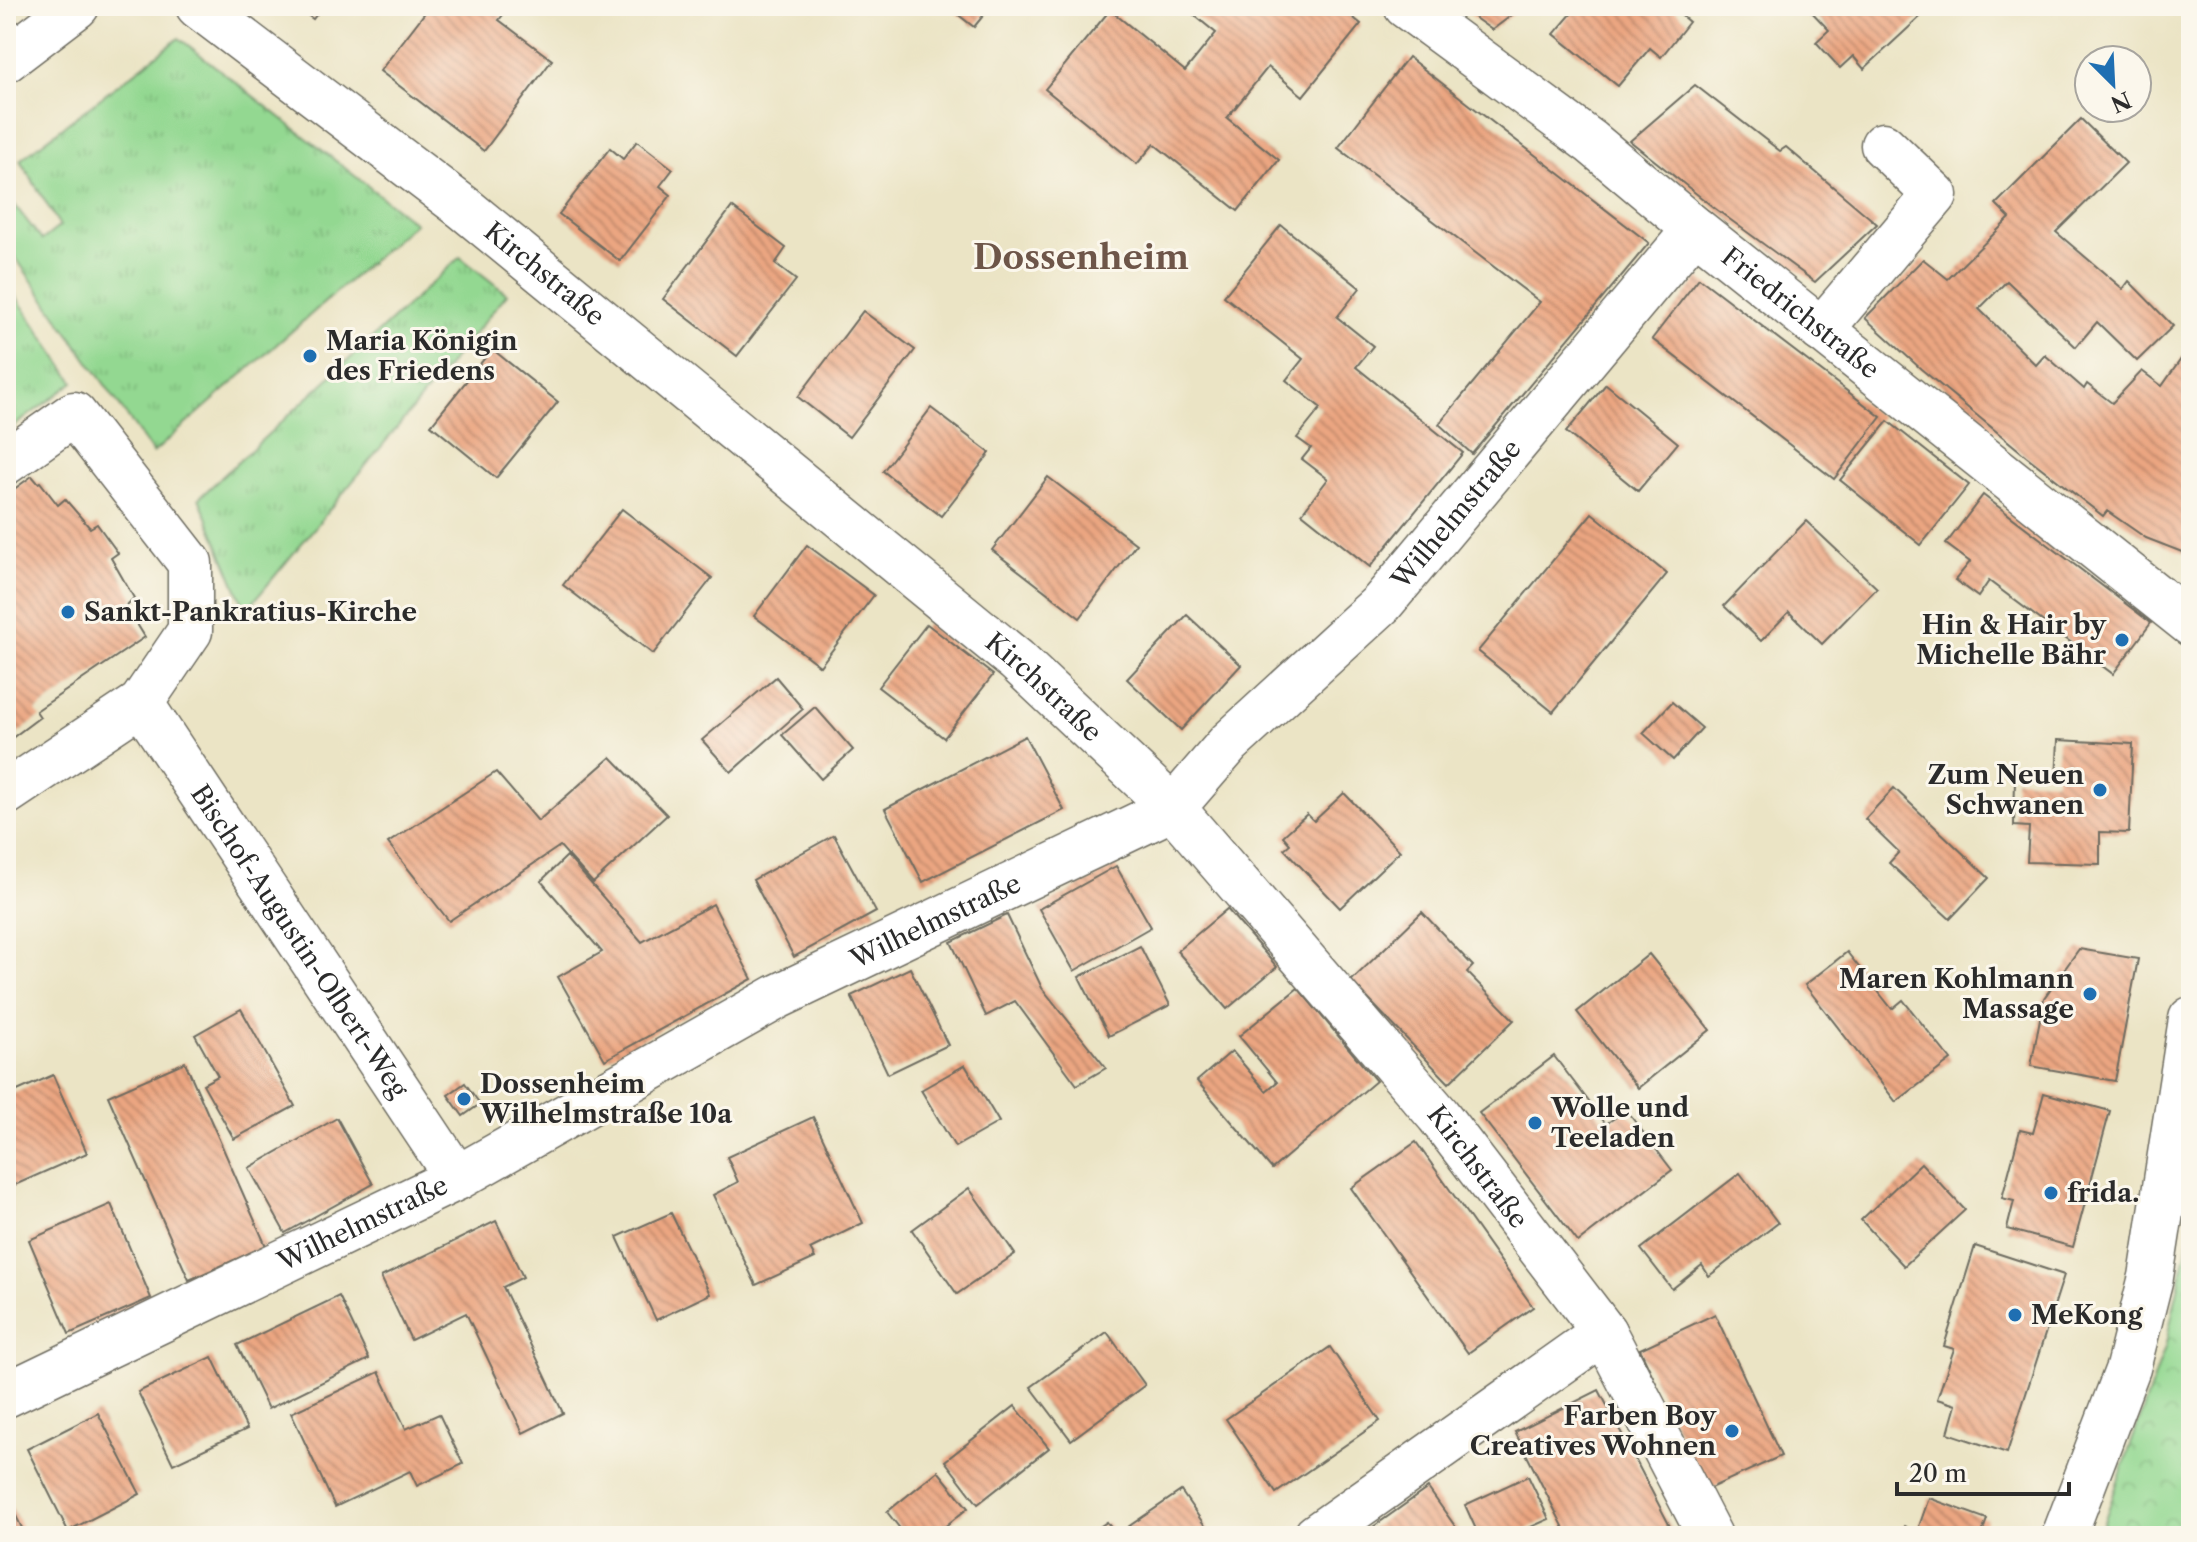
<svg xmlns="http://www.w3.org/2000/svg" width="2197" height="1542" viewBox="0 0 2197 1542" font-family="'Libre Caslon Text',serif">
  <defs>
    <pattern id="grass-tufts" width="24" height="20" patternUnits="userSpaceOnUse" patternTransform="scale(2)"><rect width="24" height="20" fill="#93d891"/><path d="M3 7l-1-3M5 7V3M7 7l1-3M15 17l-1-3M17 17v-4M19 17l1-3" fill="none" stroke="#7fba7d"/></pattern>
    <pattern id="park-crowns" width="20" height="18" patternUnits="userSpaceOnUse" patternTransform="scale(2)"><rect width="20" height="18" fill="#93d891"/><path d="M2 6a3 3 0 1 1 6 0M12 15a3 3 0 1 1 6 0" fill="none" stroke="#7fba7d"/></pattern>
    <pattern id="building-back-hatch" width="6" height="6" patternUnits="userSpaceOnUse" patternTransform="scale(2)"><rect width="6" height="6" fill="#eba681"/><path d="M-1 5l2 2M0 0l6 6M5-1l2 2" fill="none" stroke="#bf876a"/></pattern>
  </defs>
  <rect width="100%" height="100%" fill="#fbf7ec"/>
  <filter id="ink" filterUnits="userSpaceOnUse"><feTurbulence type="fractalNoise" baseFrequency=".0125" numOctaves="2"/><feDisplacementMap in="SourceGraphic" scale="16" xChannelSelector="R" yChannelSelector="G"/><feConvolveMatrix kernelMatrix="1 2 1 2 8 2 1 2 1" color-interpolation-filters="sRGB"/></filter>
  <filter id="wash" filterUnits="userSpaceOnUse"><feTurbulence type="fractalNoise" baseFrequency=".006" numOctaves="4" result="noise"/><feDisplacementMap in="SourceGraphic" scale="32" xChannelSelector="R" yChannelSelector="G"/><feGaussianBlur stdDeviation="1.8" result="paint"/><feColorMatrix in="noise" values="0 0 0 0 0 0 0 0 0 0 0 0 0 0 0 0 0 1.4 0 .05"/><feComposite in="paint" operator="in"/></filter>
  <g filter="url(#wash)">
    <rect width="100%" height="100%" fill="#ebe4c5"/>
    <g fill="url(#grass-tufts)" stroke="#5f825e" stroke-width="2">
      <path d="M179 38 415 223 153 453 6 244V194L42 240 60 226 20 160Z"/>
      <path d="M460 257 507 294 246 611 199 498Z"/>
      <path d="M6 282 74 382 6 432Z"/>
    </g>
    <path fill="url(#park-crowns)" stroke="#5f825e" stroke-width="2" d="M2191 1230V1523L2173 1536H2099L2165 1347Z"/>
    <g id="blocks">
      <g fill="url(#building-back-hatch)">
        <path d="M295 6H323L313 19Z"/>
        <path d="M430 6H510L499 20 552 60 484 151 380 71Z"/>
        <path d="M947 6H991L974 27Z"/>
        <path d="M1183 6H1339L1361 24 1303 96 1268 67 1227 118 1279 160 1238 211 1154 144 1137 164 1045 89 1110 10 1185 71 1216 33Z"/>
        <path d="M1458 6H1524L1492 30Z"/>
        <path d="M1578 6H1670L1689 22 1661 57 1650 48 1618 86 1554 34Z"/>
        <path d="M1806 6H1932L1864 69 1853 56 1840 68 1816 42 1829 30Z"/>
        <path d="M1408 57 1649 243 1472 454 1439 424 1540 302 1338 148Z"/>
        <path d="M1695 85 1780 151 1786 147 1877 224 1815 282 1713 207 1630 141Z"/>
        <path d="M2081 119 2126 163 2056 232 2123 289 2129 281 2173 326 2137 361 2097 322 2076 347 2007 281 1979 309 2036 365 2045 355 2084 389 2087 384 2112 403 2142 371 2162 386 2191 345V553L2187 554 2146 538 2107 511 2103 516 2026 456 1921 369 1865 318 1923 259 1948 279 2010 218 1996 204Z"/>
        <path d="M637 141 673 169 660 186 671 195 620 261 559 214 610 148 623 159Z"/>
        <path d="M732 207 786 248 775 264 796 280 737 356 663 299Z"/>
        <path d="M1281 225 1360 288 1337 317 1373 346 1356 367 1463 453 1370 567 1302 513 1328 479 1302 459 1311 448 1297 438 1321 408 1286 380 1303 359 1224 296Z"/>
        <path d="M1699 278 1881 417 1834 479 1652 339Z"/>
        <path d="M863 311 915 350 849 437 798 397Z"/>
        <path d="M492 349 558 402 496 478 431 425Z"/>
        <path d="M1606 384 1678 443 1638 491 1566 432Z"/>
        <path d="M931 408 990 453 941 516 883 471Z"/>
        <path d="M1888 421 1969 485 1921 545 1840 480Z"/>
        <path d="M32 476 38 483 40 482 58 505 65 499 90 528 97 524 118 553 111 558 134 598 126 606 145 637 36 711 40 717 12 738 8 732 6 733V495Z"/>
        <path d="M1048 477 1136 544 1080 618 992 550Z"/>
        <path d="M1983 495 2151 623 2113 674 1989 581 1978 597 1955 580 1970 562 1946 544Z"/>
        <path d="M622 509 712 578 653 654 563 585Z"/>
        <path d="M1592 513 1667 574 1553 712 1478 651Z"/>
        <path d="M1806 521 1877 588 1822 644 1789 612 1761 641 1724 606Z"/>
        <path d="M807 545 874 595 820 666 754 616Z"/>
        <path d="M1187 615 1241 665 1181 730 1127 679Z"/>
        <path d="M927 624 993 675 944 738 878 687Z"/>
        <path d="M776 677 803 709 731 772 702 740Z"/>
        <path d="M1672 702 1702 728 1673 760 1643 733Z"/>
        <path d="M815 707 853 750 821 779 782 735Z"/>
        <path d="M1025 736 1064 810 923 882 885 809Z"/>
        <path d="M2058 740 2133 744 2129 833 2100 832V864L2027 862 2029 827 2014 826 2015 779 2056 781Z"/>
        <path d="M611 757 667 815 593 883 560 846 449 921 388 843 496 772 538 821Z"/>
        <path d="M1894 788 1989 878 1950 919 1889 863 1899 852 1865 819Z"/>
        <path d="M1344 793 1400 851 1340 908 1284 849 1290 844 1283 836 1307 814 1314 821Z"/>
        <path d="M834 835 876 912 794 957 753 880Z"/>
        <path d="M567 856 642 942 713 904 752 979 605 1060 558 977 602 952 541 881Z"/>
        <path d="M1116 866 1151 927 1074 971 1039 909Z"/>
        <path d="M1227 909 1277 967 1227 1009 1177 951Z"/>
        <path d="M1422 912 1473 966 1467 972 1514 1020 1449 1083 1351 981Z"/>
        <path d="M1007 915 1042 988 1106 1068 1077 1085 1015 1001 986 1016 951 942Z"/>
        <path d="M1140 946 1170 1005 1109 1036 1079 977Z"/>
        <path d="M2079 949 2138 959 2115 1081 2031 1066 2044 998Z"/>
        <path d="M1847 952 1892 1009 1903 1000 1951 1060 1896 1102 1805 985Z"/>
        <path d="M1649 954 1710 1030 1638 1088 1577 1012Z"/>
        <path d="M910 968 948 1045 888 1074 851 996Z"/>
        <path d="M1298 988 1376 1081 1272 1169 1197 1081 1232 1051 1266 1091 1277 1082 1239 1036Z"/>
        <path d="M241 1009 295 1106 234 1139 203 1084 218 1076 195 1035Z"/>
        <path d="M1554 1056 1606 1124 1626 1110 1672 1170 1578 1242 1479 1113Z"/>
        <path d="M185 1062 266 1246 189 1280 108 1096Z"/>
        <path d="M965 1065 999 1122 955 1147 921 1090Z"/>
        <path d="M53 1075 87 1153 6 1189V1096Z"/>
        <path d="M465 1083 480 1104 463 1116 448 1095Z"/>
        <path d="M2044 1093 2110 1111 2073 1247 2007 1229 2014 1201 2002 1198 2020 1130 2033 1133Z"/>
        <path d="M813 1117 863 1223 810 1249 815 1258 756 1285 713 1195 738 1182 727 1157Z"/>
        <path d="M337 1118 373 1184 285 1233 249 1168Z"/>
        <path d="M1416 1142 1533 1307 1468 1353 1351 1188Z"/>
        <path d="M1921 1163 1965 1210 1904 1266 1861 1220Z"/>
        <path d="M1740 1173 1778 1223 1709 1276 1702 1265 1672 1289 1641 1249Z"/>
        <path d="M969 1188 1015 1254 957 1294 912 1230Z"/>
        <path d="M111 1204 151 1298 69 1334 29 1240Z"/>
        <path d="M671 1213 710 1294 656 1320 617 1237Z"/>
        <path d="M496 1221 523 1277 503 1287 563 1413 523 1433 466 1313 411 1340 381 1277Z"/>
        <path d="M1975 1246 2064 1275 2007 1453 1948 1433 1956 1405 1937 1399 1954 1349 1944 1346Z"/>
        <path d="M339 1296 369 1359 268 1409 237 1345Z"/>
        <path d="M1715 1314 1781 1456 1706 1490 1640 1349Z"/>
        <path d="M1107 1332 1145 1385 1071 1440 1031 1387Z"/>
        <path d="M1330 1347 1380 1421 1276 1493 1226 1419Z"/>
        <path d="M212 1357 247 1429 173 1464 138 1392Z"/>
        <path d="M379 1372 406 1429 439 1414 463 1464 417 1486 410 1471 335 1507 291 1413Z"/>
        <path d="M1599 1390 1673 1532 1666 1536H1568L1515 1432Z"/>
        <path d="M1015 1406 1049 1448 978 1504 945 1461Z"/>
        <path d="M98 1413 140 1494 68 1531 27 1449Z"/>
        <path d="M938 1471 968 1508 933 1536H906L887 1512Z"/>
        <path d="M1528 1476 1549 1519 1511 1536H1479L1465 1505Z"/>
        <path d="M1428 1488 1462 1536H1361L1366 1532Z"/>
        <path d="M1181 1491 1212 1536H1086L1107 1522 1116 1535Z"/>
        <path d="M6 1496 26 1536H6Z"/>
        <path d="M1929 1498 1987 1519 1981 1536H1900L1904 1526 1917 1532Z"/>
      </g>
    </g>
  </g>
  <g filter="url(#ink)">
    <use href="#blocks" fill-opacity="0" stroke="#6e6c61" stroke-width="2"/>
    <g fill="none" stroke-linecap="round" stroke-linejoin="round">
      <g stroke="#6e6c61" stroke-width="47">
        <g id="minor">
          <path id="s1" d="M198 6 464 208 1016 660 1173 808 1438 1115 1604 1332 1710 1536"/>
          <path id="s2" d="M1406 6 1591 142 1695 229 2191 624"/>
          <path d="M6 60 77 6"/>
          <path d="M1821 330 1935 195 1883 145"/>
          <path d="M6 462 74 414 190 563V631L141 703 6 793"/>
          <path id="s3" d="M141 703 457 1178"/>
          <path id="s4" d="M6 1395 457 1178 777 997 1173 808 1229 743 1382 603 1695 229"/>
          <path d="M1316 1536 1604 1332"/>
          <path d="M2064 1536 2128 1368 2151 1277 2191 1019"/>
        </g>
      </g>
      <use href="#minor" stroke="#fff" stroke-width="44"/>
    </g>
  </g>
  <g fill="#1f6fb2" stroke="#fbf7ec" stroke-width="3">
    <circle cx="310" cy="356" r="8"/>
    <circle cx="68" cy="612" r="8"/>
    <circle cx="2122" cy="640" r="8"/>
    <circle cx="2100" cy="790" r="8"/>
    <circle cx="2090" cy="994" r="8"/>
    <circle cx="464" cy="1099" r="8"/>
    <circle cx="1535" cy="1123" r="8"/>
    <circle cx="2051" cy="1193" r="8"/>
    <circle cx="2015" cy="1315" r="8"/>
    <circle cx="1732" cy="1431" r="8"/>
  </g>
  <g text-anchor="middle" dominant-baseline="central" stroke-width="6" stroke-linejoin="round" paint-order="stroke">
    <g font-size="26" fill="#2b2b2b" stroke="#fbf7ec">
      <text stroke="none"><textPath href="#s1" startOffset="438">Kirchstraße</textPath></text>
      <text stroke="none"><textPath href="#s2" startOffset="500">Friedrichstraße</textPath></text>
      <text stroke="none"><textPath href="#s4" startOffset="1716">Wilhelmstraße</textPath></text>
      <text stroke="none"><textPath href="#s1" startOffset="1086">Kirchstraße</textPath></text>
      <text stroke="none"><textPath href="#s4" startOffset="1044">Wilhelmstraße</textPath></text>
      <text stroke="none"><textPath href="#s3" startOffset="286">Bischof-Augustin-Olbert-Weg</textPath></text>
      <text stroke="none"><textPath href="#s1" startOffset="1734">Kirchstraße</textPath></text>
      <text stroke="none"><textPath href="#s4" startOffset="396">Wilhelmstraße</textPath></text>
    </g>
    <g font-size="26" font-weight="bold" fill="#2b2b2b" stroke="#fbf7ec" text-anchor="start">
      <text x="326" y="341">Maria Königin<tspan x="326" dy="30">des Friedens</tspan></text>
      <text x="84" y="612">Sankt-Pankratius-Kirche</text>
      <text x="2106" y="625" text-anchor="end">Hin &amp; Hair by<tspan x="2106" dy="30">Michelle Bähr</tspan></text>
      <text x="2084" y="775" text-anchor="end">Zum Neuen<tspan x="2084" dy="30">Schwanen</tspan></text>
      <text x="2074" y="979" text-anchor="end">Maren Kohlmann<tspan x="2074" dy="30">Massage</tspan></text>
      <text x="480" y="1084">Dossenheim<tspan x="480" dy="30">Wilhelmstraße 10a</tspan></text>
      <text x="1551" y="1108">Wolle und<tspan x="1551" dy="30">Teeladen</tspan></text>
      <text x="2067" y="1193">frida.</text>
      <text x="2031" y="1315">MeKong</text>
      <text x="1716" y="1416" text-anchor="end">Farben Boy<tspan x="1716" dy="30">Creatives Wohnen</tspan></text>
    </g>
    <g font-size="34" font-weight="bold" fill="#6e5649" stroke="#fbf7ec">
      <text x="1081" y="257">Dossenheim</text>
    </g>
  </g>
  <rect width="2197" height="1542" fill="none" stroke="#fbf7ec" stroke-width="32"/>
  <g transform="translate(2113 84) rotate(156)"><circle r="38" fill="#fbf7ec" stroke="#a8a59f" stroke-width="2"/>
  <path d="M0-6L14 30L0 20L-14 30Z" fill="#1f6fb2"/>
  <text y="-12" font-size="22" font-weight="bold" text-anchor="middle" fill="#2b2b2b">N</text>
  </g>
  <path d="M1897 1482v12h172v-12" fill="none" stroke="#2b2b2b" stroke-width="4"/>
  <text x="1909" y="1482" font-size="24" fill="#2b2b2b" stroke="#fbf7ec" stroke-width="6" paint-order="stroke">20 m</text>
</svg>
